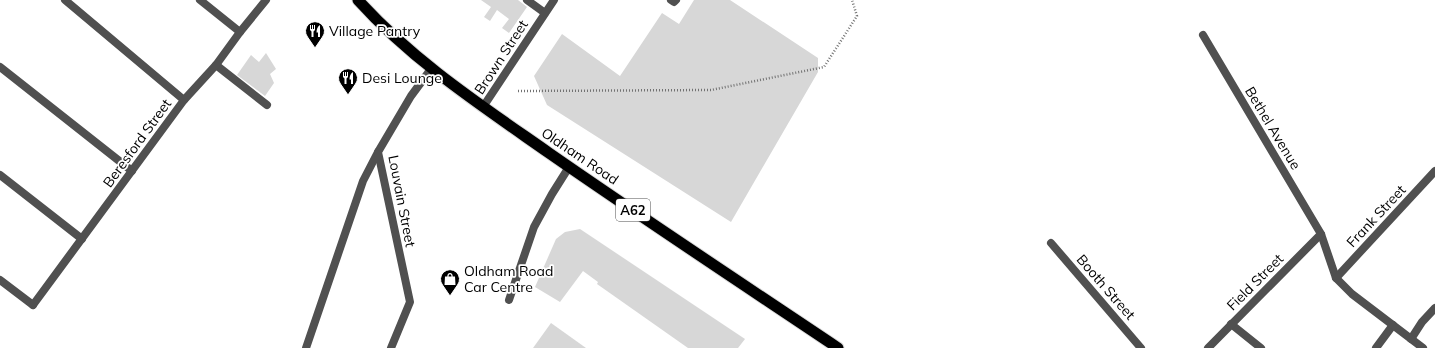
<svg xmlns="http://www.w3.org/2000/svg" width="1435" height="348" viewBox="0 0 1435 348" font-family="Mulish,sans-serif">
  <rect width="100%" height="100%" fill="#fff"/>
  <g fill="#d7d7d7">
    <path d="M481 0H518L527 7 509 33 502 28 509 19 497 10 490 21 484 17 491 7Z"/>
    <path d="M694 0H730L818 58V72L731 222 547 105 534 76 562 34 620 76 662 13 679 24Z"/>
    <path d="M266 53 276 69 270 74 274 83 265 96 237 75 251 55 259 62Z"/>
    <path d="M580 229 745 339 738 348H688L597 284 598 282 583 271 560 302 535 287 556 239 565 232Z"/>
    <path d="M551 323 586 348H533Z"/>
  </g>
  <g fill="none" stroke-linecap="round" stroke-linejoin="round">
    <g stroke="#dbdbdb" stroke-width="13">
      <path id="trunk" d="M358 0C413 61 482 106 549 153 644 219 741 283 838 348"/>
    </g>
    <path stroke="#727272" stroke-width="2.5" stroke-dasharray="1 2" stroke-linecap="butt" d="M518 91 711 90 824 67 857 16 852 0"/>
    <g stroke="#505050" stroke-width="8">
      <path d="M200 0 240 32"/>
      <path d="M527 0 545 13"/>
      <path d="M671 0 674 2 676 0"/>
      <path d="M216 65 267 105"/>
      <path d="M0 67 132 171"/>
      <path d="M0 280 33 305"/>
      <path d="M1231 324 1261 348"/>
      <path d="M1411 339 1422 322 1435 308"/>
      <path d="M306 348 363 181 378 152"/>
      <path d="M1376 348 1393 325"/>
    </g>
    <g stroke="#505050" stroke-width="8">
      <path d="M65 0 184 100"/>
      <path d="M1203 35 1321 234 1336 278 1352 294 1423 348"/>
      <path d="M483 107 554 0"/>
      <path d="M0 175 82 239"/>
      <path d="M1051 243 1141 348"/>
      <path d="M1336 278 1435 171"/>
      <path d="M509 300 534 227 552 194 569 167"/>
      <path d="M33 305 184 100 216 65 240 32 266 0"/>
      <path d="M391 348 410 302 378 152 411 96 431 69"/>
      <path d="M1208 348 1321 234"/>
    </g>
    <use href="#trunk" stroke="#000" stroke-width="11"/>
  </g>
  <defs>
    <g id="restaurant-pin" transform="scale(1)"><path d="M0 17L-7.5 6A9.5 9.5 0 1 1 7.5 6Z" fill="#000" stroke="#fff"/><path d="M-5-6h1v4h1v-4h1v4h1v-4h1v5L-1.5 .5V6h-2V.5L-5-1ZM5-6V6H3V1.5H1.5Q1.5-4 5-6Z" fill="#fff"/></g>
    <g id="shop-pin" transform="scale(1)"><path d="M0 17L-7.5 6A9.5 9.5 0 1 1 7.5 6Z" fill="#000" stroke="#fff"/><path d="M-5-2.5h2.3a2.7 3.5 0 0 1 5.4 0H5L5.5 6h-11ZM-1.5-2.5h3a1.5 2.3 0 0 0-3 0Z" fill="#fff"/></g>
  </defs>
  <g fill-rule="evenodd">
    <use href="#restaurant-pin" x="315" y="31"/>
    <use href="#restaurant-pin" x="348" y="78"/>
    <use href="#shop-pin" x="450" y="279"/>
  </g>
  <g text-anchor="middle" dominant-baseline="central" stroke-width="3.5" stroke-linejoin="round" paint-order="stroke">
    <rect fill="#fff" stroke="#4c4c4c" stroke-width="1" x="616" y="199" width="34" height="22" rx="3"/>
    <g font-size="13" font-weight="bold" fill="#000">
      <text x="633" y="210">A62</text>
    </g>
    <g font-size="14" fill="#000" stroke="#fff" text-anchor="start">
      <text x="329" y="31">Village Pantry</text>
      <text x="362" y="78">Desi Lounge</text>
      <text x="464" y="271">Oldham Road<tspan x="464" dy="16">Car Centre</tspan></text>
    </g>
    <g font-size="14" fill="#000" stroke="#fff">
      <text transform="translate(501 57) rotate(-57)">Brown Street</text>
      <text transform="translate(1273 128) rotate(59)">Bethel Avenue</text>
      <text transform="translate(137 143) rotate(-54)">Beresford Street</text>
      <text transform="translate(580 156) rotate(34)">Oldham Road</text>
      <text transform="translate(402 201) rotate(79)">Louvain Street</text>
      <text transform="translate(1376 216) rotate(-47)">Frank Street</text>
      <text transform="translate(1255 282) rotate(-45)">Field Street</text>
      <text transform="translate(1106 287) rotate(49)">Booth Street</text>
    </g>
  </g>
</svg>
